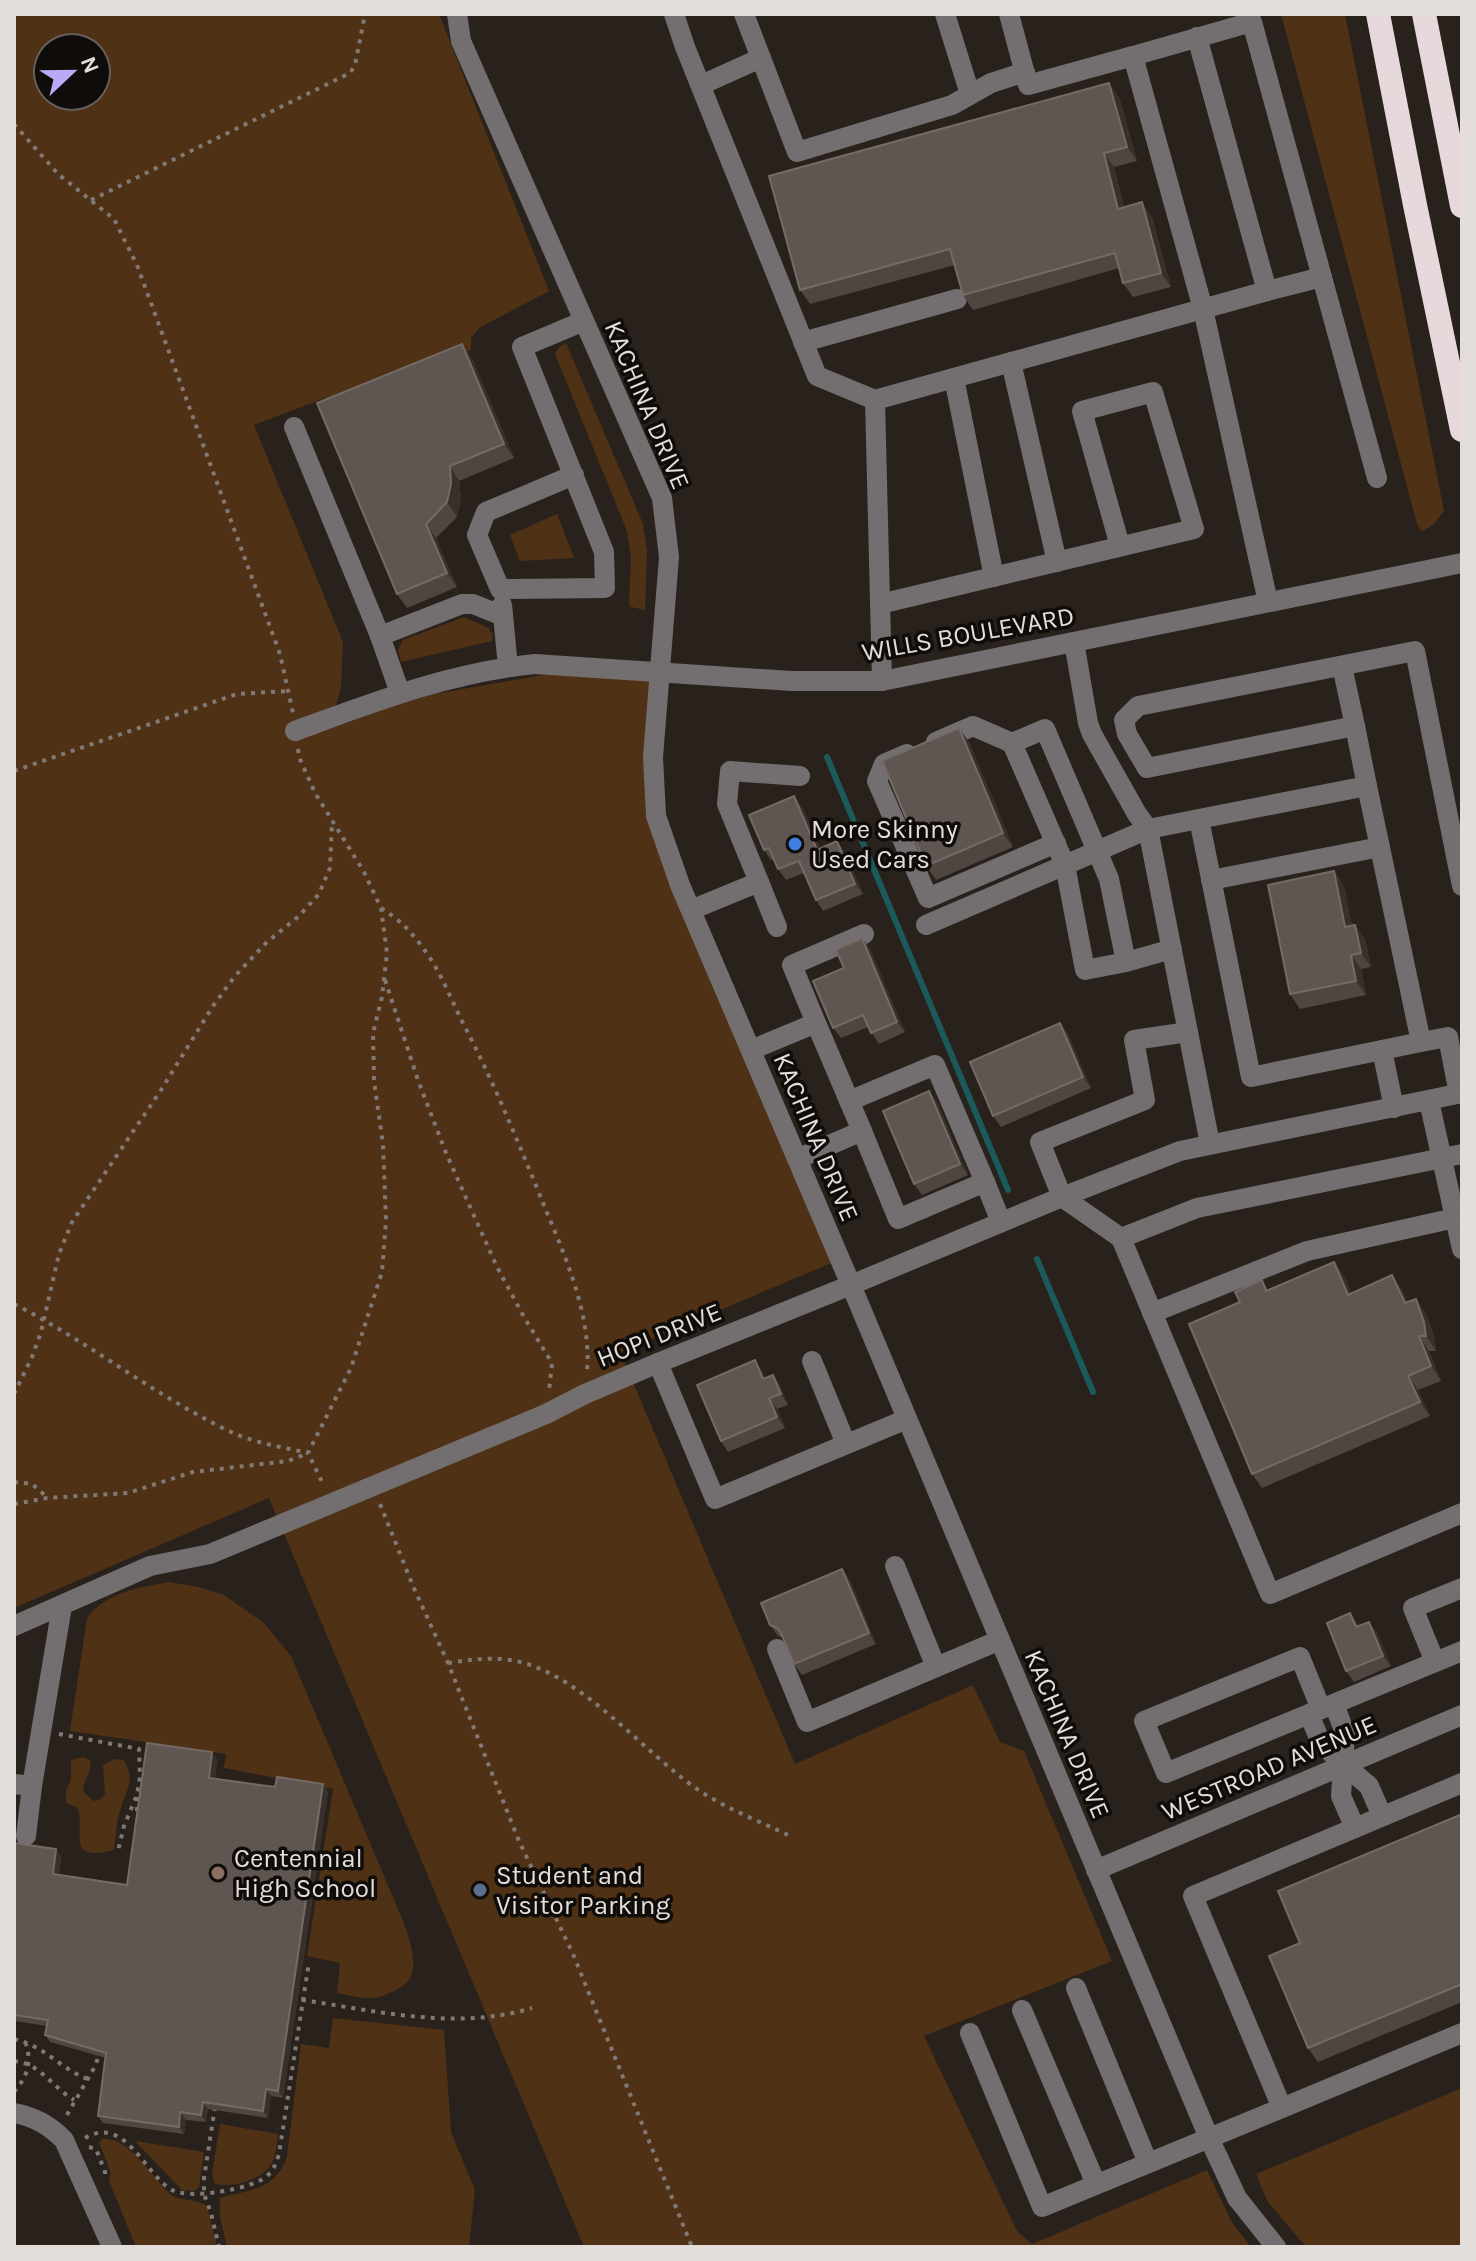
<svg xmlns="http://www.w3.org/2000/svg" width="1476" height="2261" viewBox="0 0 1476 2261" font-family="Karla,sans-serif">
  <rect width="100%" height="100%" fill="#29211b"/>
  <g fill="#4f3115" fill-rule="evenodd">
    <path d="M14 14H439L549 291 479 328 471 338V350L332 413 325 398 254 425 343 642 341 688 334 711 344 724 417 697 572 670 651 678 656 798 834 1262 637 1345 633 1338 621 1354 795 1764 973 1685 1000 1742 1024 1751 1112 1961 924 2036 1017 2231 1032 2244 1207 2170 1231 2221 1251 2247H584L269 1498 14 1608ZM48 48H96V96H48Z"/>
    <path d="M1281 14H1345L1444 511 1434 524 1422 532 1417 524Z"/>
    <path d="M566 343 643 524 647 551 645 610 631 607 629 603 631 557 627 531 555 354 559 347Z"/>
    <path d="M557 514 574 558 520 561 510 535Z"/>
    <path d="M464 617 489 628 493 636 492 641 401 662 398 650 403 640Z"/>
    <path d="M169 1582 199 1587 224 1595 264 1623 291 1656 406 1928C413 1954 423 1980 392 1992 387 1994 380 1998 374 1998 363 1999 348 1995 337 1993L340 1963 307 1956 333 1789 224 1768 226 1754 70 1731 87 1618C106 1592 140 1587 169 1582Z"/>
    <path d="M83 1757 90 1760C93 1772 83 1780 83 1791L93 1801 101 1799 105 1794 103 1765 115 1759 124 1760C136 1781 126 1790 120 1810 116 1823 116 1837 114 1850 65 1862 85 1835 78 1808L66 1803V1791L71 1779V1760Z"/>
    <path d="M333 2018 444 2030 451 2132 475 2190 469 2247H227L220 2217V2198C250 2189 276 2191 287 2156L301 2044 329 2048Z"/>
    <path d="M1462 2088V2247H1306L1268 2202 1256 2174Z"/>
    <path d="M220 2124 278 2134C277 2144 276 2158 270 2166 259 2181 232 2188 215 2184L212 2175Z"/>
    <path d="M102 2139C130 2136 152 2179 172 2196 184 2201 196 2199 207 2206L217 2247H136L109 2181 111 2173 99 2142Z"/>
    <path d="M135 2141 204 2152 199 2187 194 2191 182 2190Z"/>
  </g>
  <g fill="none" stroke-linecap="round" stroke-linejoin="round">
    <g stroke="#1b5a5b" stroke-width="6">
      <path d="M827 757 1008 1190"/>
      <path d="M1037 1259 1093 1392"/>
    </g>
    <g stroke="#807974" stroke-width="4" stroke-dasharray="4 6" stroke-linecap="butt">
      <path d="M14 124 58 174 114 219 137 265 280 654 293 713"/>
      <path d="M91 200 350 73 355 65 365 14"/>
      <path d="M298 749 299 757 315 793 364 872 381 908 387 953 382 997 373 1033 374 1081 383 1144 386 1221 382 1272 351 1368 308 1453 324 1486"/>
      <path d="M14 771 237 694 288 691"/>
      <path d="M381 908C403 922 413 934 428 955 443 977 452 1002 464 1025 493 1081 517 1139 541 1198 563 1252 592 1313 587 1372"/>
      <path d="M385 980 419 1083 446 1153 497 1267 524 1317 552 1363 549 1391"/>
      <path d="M14 1304C89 1342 155 1396 231 1432 254 1443 283 1447 308 1453"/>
      <path d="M14 1394 32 1357 41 1332 59 1254 72 1222 161 1090 213 1006 235 976 266 943 299 916 319 894 330 868 332 822"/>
      <path d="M14 1482 32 1484 47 1497"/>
      <path d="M14 1504 47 1498 128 1493 193 1472 288 1461 306 1454"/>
      <path d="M380 1504 413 1586 448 1663 519 1841 573 1954 692 2247"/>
      <path d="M448 1663C469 1660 489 1657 510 1660 579 1670 643 1753 700 1791 727 1809 759 1821 788 1835"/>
      <path d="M59 1734 139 1749 140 1777 137 1795 124 1826 118 1851"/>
      <path d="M137 1797V1816"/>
      <path d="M302 2000C378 2011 457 2031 532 2008"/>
      <path d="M14 2039C47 2047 60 2069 88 2079"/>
      <path d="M14 2061C40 2063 52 2087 74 2100"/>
      <path d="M14 2092C27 2077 32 2063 26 2044"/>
      <path d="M215 2107 204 2178V2194L211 2213 219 2247"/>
      <path d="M67 2115 94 2068 100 2053"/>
      <path d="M85 2138C125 2114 144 2174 172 2190 190 2200 252 2189 267 2176 274 2170 276 2163 279 2154L309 1962"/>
      <path d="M89 2147 96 2149 105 2172V2179"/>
    </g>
    <g stroke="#736e6f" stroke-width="20">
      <path d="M457 14 461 41 662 498 669 557 653 757 656 816 680 885 851 1285 1209 2138 1237 2198 1276 2247"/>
      <path d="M674 14 685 47 817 376 875 400"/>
      <path d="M744 14 797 152 952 105 991 83 1025 72"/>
      <path d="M945 14 970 94"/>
      <path d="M1009 14 1028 85 1133 56"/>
      <path d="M1197 37 1267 291 1322 277"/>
      <path d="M701 85 761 58"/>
      <path d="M803 342 957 299"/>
      <path d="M1011 362 1057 562"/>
      <path d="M954 378 994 577"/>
      <path d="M294 427 380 636"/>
      <path d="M574 475 486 512 477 535 500 589 605 588 604 552 522 347 584 321"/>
      <path d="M1268 602 1203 309 1133 56 1252 22 1377 478"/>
      <path d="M880 604 1194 529 1153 392 1082 411 1120 546"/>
      <path d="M502 605 508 667"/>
      <path d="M1074 642 1088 723 1092 734 1137 814 1148 829 1367 786 1421 1042 1448 1037 1459 1094"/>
      <path d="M1342 666 1355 726"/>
      <path d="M882 681 875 400 1267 291"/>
      <path d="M400 693 380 636 462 604H473L503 616"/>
      <path d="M295 731C374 702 451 672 535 664L792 681H882L1462 563"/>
      <path d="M936 742 973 726 1012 743 1065 865 1148 829 1210 1144"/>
      <path d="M907 754 884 764 877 781 928 898 1056 843"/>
      <path d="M1367 786 1355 726 1147 768 1127 734 1124 720 1138 706 1415 651 1462 886"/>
      <path d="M1199 819 1251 1077 1382 1050"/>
      <path d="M1211 880 1380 847"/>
      <path d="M759 882 777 927"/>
      <path d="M691 910 759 882 727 804 730 771 800 776"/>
      <path d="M926 925 1065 865 1085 970 1126 962 1109 879 1045 729 1012 743"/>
      <path d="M1126 962 1172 949"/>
      <path d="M816 1023 792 965 864 934"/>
      <path d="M1188 1032 1134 1040 1145 1100 1040 1142 1062 1197 1121 1238 1270 1594 1462 1513"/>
      <path d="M751 1050 816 1023 862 1131"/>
      <path d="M849 1101 935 1065 985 1182"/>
      <path d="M1429 1101 1462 1249"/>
      <path d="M1394 1108 1382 1050 1421 1042"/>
      <path d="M797 1159 862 1131 898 1219 985 1182 1001 1222"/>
      <path d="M1121 1238 1197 1208 1462 1154"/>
      <path d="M1152 1313 1307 1251 1455 1218"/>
      <path d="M812 1361 846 1444"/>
      <path d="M658 1363 715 1499 907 1419"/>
      <path d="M895 1566 936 1667"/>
      <path d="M14 1626 150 1566 210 1554 546 1414 585 1394 658 1363 851 1285 1062 1197 1180 1151 1462 1093"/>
      <path d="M777 1649 807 1722 1000 1640"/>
      <path d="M1435 1662 1413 1608 1462 1588"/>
      <path d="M1321 1709 1300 1657 1144 1721 1166 1773 1462 1651"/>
      <path d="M1309 1714 1321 1743 1343 1764 1345 1733 1334 1704"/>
      <path d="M1343 1764 1369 1786 1382 1816"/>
      <path d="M1343 1764 1341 1796 1355 1828"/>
      <path d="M1462 1783 1193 1896 1282 2108 1462 2033"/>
      <path d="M14 1784 32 1786 62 1606"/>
      <path d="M26 1836 32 1786"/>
      <path d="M1096 1870 1462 1715"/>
      <path d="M1076 1988 1148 2163"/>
      <path d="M1022 2010 1096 2184"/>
      <path d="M970 2033 1042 2207 1282 2108"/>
      <path d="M14 2113C35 2117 49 2125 64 2140L112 2247"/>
    </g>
    <g stroke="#e6d8db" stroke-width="24">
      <path d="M1378 14 1415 205 1462 430"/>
      <path d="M1424 14 1462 206"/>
    </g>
  </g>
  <g fill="#4f4541">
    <path d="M1119 97 1137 161 1114 167 1124 207 1152 217 1171 287 1133 297 1123 283 1119 268 973 310 963 295 955 265 810 304 800 290Z"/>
    <path d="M472 358 514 458 459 481 461 498 457 517 436 538 457 587 407 608 397 594Z"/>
    <path d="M969 742 1013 847 936 880 926 866Z"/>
    <path d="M794 796 802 807 820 848 845 852 863 894 823 911 816 900 804 873 786 880 778 869 774 859 771 860 764 850Z"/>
    <path d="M1334 871 1344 886 1352 926 1355 925 1365 939 1371 967 1361 969 1366 995 1300 1009 1290 994Z"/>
    <path d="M862 938 870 949 905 1032 879 1044 868 1027 841 1038 833 1028 844 968Z"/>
    <path d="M1068 1034 1091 1088 1001 1127 993 1116Z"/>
    <path d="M929 1091 937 1102 968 1175 922 1195 914 1184Z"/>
    <path d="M1334 1262 1344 1276 1351 1293 1392 1275 1402 1290 1408 1302 1426 1313 1434 1336 1436 1351H1429L1441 1381 1418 1390 1430 1416 1262 1488 1252 1474 1262 1280 1268 1290Z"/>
    <path d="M762 1371 765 1378 773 1375 780 1386 788 1405 777 1409 785 1428 728 1452 721 1441Z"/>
    <path d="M842 1569 850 1580 876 1644 802 1675 794 1664 783 1638 778 1636 770 1625Z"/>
    <path d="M1350 1613 1358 1626 1369 1622 1377 1633 1391 1666 1354 1682 1346 1671Z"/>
    <path d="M217 1759 215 1778 275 1787 323 1784 328 1792 283 2098 271 2096 268 2118 208 2109 206 2122 186 2120 184 2134 103 2123 98 2116 106 2058 50 2042 45 2035 47 2026 14 2021V1843L61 1856 59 1874 127 1885Z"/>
    <path d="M1462 1814V2002L1318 2062 1308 2048 1300 1943Z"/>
  </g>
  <g fill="#39302b">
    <path d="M1109 83 1119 97 1137 161 1127 147Z"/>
    <path d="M1104 153 1114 167 1128 223 1118 209Z"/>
    <path d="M1142 202 1152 217 1171 287 1161 273Z"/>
    <path d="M462 344 472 358 514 458 504 444Z"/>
    <path d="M450 466 459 481 461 498 457 517 447 502Z"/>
    <path d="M426 524 436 538 457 587 447 573Z"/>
    <path d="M959 728 969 742 1013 847 1003 833Z"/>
    <path d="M794 796 802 807 825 860 817 850Z"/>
    <path d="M837 841 845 852 863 894 855 884Z"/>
    <path d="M1334 871 1344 886 1355 941 1345 927Z"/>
    <path d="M1355 925 1365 939 1371 967 1361 953Z"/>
    <path d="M862 938 870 949 905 1032 897 1022Z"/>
    <path d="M1351 955 1361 969 1366 995 1356 981Z"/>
    <path d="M1060 1023 1068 1034 1091 1088 1083 1077Z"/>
    <path d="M929 1091 937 1102 968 1175 960 1164Z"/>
    <path d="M1334 1262 1344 1276 1358 1309 1348 1295Z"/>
    <path d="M1392 1275 1402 1290 1415 1317 1405 1303Z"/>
    <path d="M1416 1299 1426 1313 1434 1336 1436 1351 1426 1336Z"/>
    <path d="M1419 1336 1429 1351 1441 1381 1431 1366Z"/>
    <path d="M755 1360 762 1371 770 1390 763 1379Z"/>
    <path d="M773 1375 780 1386 788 1405 781 1394Z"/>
    <path d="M1408 1376 1418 1390 1430 1416 1420 1402Z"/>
    <path d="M769 1398 777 1409 785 1428 777 1417Z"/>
    <path d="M842 1569 850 1580 876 1644 869 1633Z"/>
    <path d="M1369 1622 1377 1633 1391 1666 1383 1656Z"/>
    <path d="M212 1752 217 1759 214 1785 209 1778Z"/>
    <path d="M323 1784 328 1792 283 2098 278 2091Z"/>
    <path d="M56 1849 61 1856 58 1881 53 1874Z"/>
    <path d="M266 2089 271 2096 268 2118 263 2111Z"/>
    <path d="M203 2102 208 2109 206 2122 201 2115Z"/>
    <path d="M180 2112 186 2120 184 2134 179 2127Z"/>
  </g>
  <g fill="#5f5652" stroke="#746b67" stroke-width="2">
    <path d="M1109 83 1127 147 1104 153 1118 209 1142 202 1161 273 1123 283 1115 253 963 295 950 249 800 290 769 176Z"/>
    <path d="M462 344 504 444 450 466 451 484 447 502 426 524 447 573 397 594 317 403Z"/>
    <path d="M959 728 1003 833 926 866 883 763 884 760Z"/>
    <path d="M794 796 817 850 837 841 855 884 816 900 799 861 778 869 769 848 764 850 749 815Z"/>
    <path d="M1334 871 1345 927 1355 925 1361 953 1351 955 1356 981 1290 994 1268 885Z"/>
    <path d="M862 938 897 1022 871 1033 863 1015 833 1028 813 981 844 968 836 950Z"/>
    <path d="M1060 1023 1083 1077 993 1116 970 1062Z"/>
    <path d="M929 1091 960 1164 914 1184 883 1111Z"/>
    <path d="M1334 1262 1348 1295 1392 1275 1405 1303 1416 1299 1424 1322 1426 1336H1419L1431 1366 1408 1376 1420 1402 1252 1474 1189 1324 1240 1302 1235 1292 1262 1280 1266 1291Z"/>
    <path d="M755 1360 763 1379 773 1375 781 1394 769 1398 777 1417 721 1441 697 1385Z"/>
    <path d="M842 1569 869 1633 794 1664 781 1633 777 1628 770 1625 761 1603Z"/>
    <path d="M1350 1613 1356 1627 1369 1622 1383 1656 1346 1671 1327 1623Z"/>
    <path d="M147 1743 212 1752 209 1778 275 1787 277 1777 323 1784 278 2091 266 2089 263 2111 203 2102 201 2115 180 2112 179 2127 98 2116 106 2053 45 2035 48 2020 14 2015V1843L56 1849 53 1874 127 1885Z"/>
    <path d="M1462 1814V1984L1308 2048 1269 1956 1300 1943 1278 1891Z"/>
  </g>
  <circle fill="#3f7fe0" stroke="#0f0c09" stroke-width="3" cx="795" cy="844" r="8"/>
  <circle fill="#8d6e63" stroke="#0f0c09" stroke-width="3" cx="218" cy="1873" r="8"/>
  <circle fill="#5c6f8a" stroke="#0f0c09" stroke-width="3" cx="480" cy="1890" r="8"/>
  <g text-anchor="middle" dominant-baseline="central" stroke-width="7" stroke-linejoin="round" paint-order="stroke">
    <g font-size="26" fill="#e4deda" stroke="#0f0c09">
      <text transform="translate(647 405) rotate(67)">KACHINA DRIVE</text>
      <text transform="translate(968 634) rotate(-10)">WILLS BOULEVARD</text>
      <text transform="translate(816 1137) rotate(67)">KACHINA DRIVE</text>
      <text transform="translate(659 1335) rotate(-22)">HOPI DRIVE</text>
      <text transform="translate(1067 1734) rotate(67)">KACHINA DRIVE</text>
      <text transform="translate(1269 1768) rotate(-23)">WESTROAD AVENUE</text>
    </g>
    <g font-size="26" fill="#e4deda" stroke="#0f0c09" text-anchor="start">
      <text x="811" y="829">More Skinny<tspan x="811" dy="30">Used Cars</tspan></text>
      <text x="234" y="1858">Centennial<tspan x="234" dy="30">High School</tspan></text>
      <text x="496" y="1875">Student and<tspan x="496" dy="30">Visitor Parking</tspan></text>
    </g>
  </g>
  <rect width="1476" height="2261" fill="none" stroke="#e4deda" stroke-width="32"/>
  <g transform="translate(72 72) rotate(68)"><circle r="38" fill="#0f0c09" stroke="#64605d" stroke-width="2"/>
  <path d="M0-6L14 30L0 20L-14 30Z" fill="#baaaf6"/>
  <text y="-12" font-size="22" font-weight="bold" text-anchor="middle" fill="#e4deda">N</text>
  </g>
</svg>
